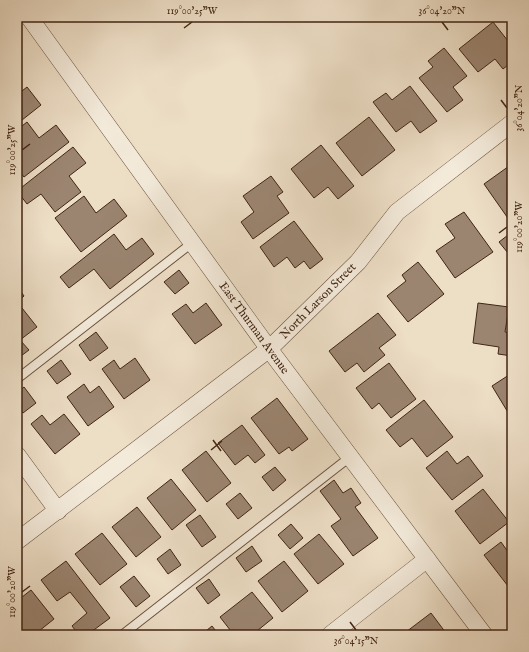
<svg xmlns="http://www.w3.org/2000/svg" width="529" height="652" viewBox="0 0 529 652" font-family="'IM FELL English',serif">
  <rect width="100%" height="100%" fill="#eddec6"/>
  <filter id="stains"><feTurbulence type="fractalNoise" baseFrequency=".005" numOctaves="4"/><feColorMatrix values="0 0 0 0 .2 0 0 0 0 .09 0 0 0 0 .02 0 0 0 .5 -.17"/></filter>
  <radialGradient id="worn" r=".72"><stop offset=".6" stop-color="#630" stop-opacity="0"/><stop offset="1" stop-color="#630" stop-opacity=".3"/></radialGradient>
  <g fill="#9b8571" stroke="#422514">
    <path d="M506 17H512V25Z"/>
    <path d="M493 22 512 46V62L503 69 495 59 478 72 459 49Z"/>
    <path d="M444 48 467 76 453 87 463 100 447 112 419 78 433 67 428 61Z"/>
    <path d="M410 86 437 121 420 133 411 121 396 132 373 102 386 93 392 100Z"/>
    <path d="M27 87 41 105 17 124V95Z"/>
    <path d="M369 117 395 150 362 176 336 143Z"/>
    <path d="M27 122 39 138 56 125 69 142 24 177 17 168V130Z"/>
    <path d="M321 145 354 186 338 199 328 187 314 198 291 169Z"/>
    <path d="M73 147 86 163 69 176 81 192 55 212 41 194 27 204 17 191Z"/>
    <path d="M512 164V224L484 184Z"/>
    <path d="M271 176 283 192 277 196 289 213 253 239 241 222 254 212 243 196Z"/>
    <path d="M84 196 96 213 114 199 127 216 81 252 55 218Z"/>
    <path d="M464 212 493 252 455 278 436 251 455 238 445 224Z"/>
    <path d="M294 221 323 259 310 269 304 261 295 268 287 257 274 267 260 247Z"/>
    <path d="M512 232V258L499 242Z"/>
    <path d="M114 234 126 250 142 238 154 254 110 289 94 269 69 288 60 277Z"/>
    <path d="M418 262 444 294 408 322 387 296 406 281 402 275Z"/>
    <path d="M179 270 189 283 175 294 164 282Z"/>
    <path d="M17 286 24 296 17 302Z"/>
    <path d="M206 303 222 325 195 344 172 314 186 304 193 313Z"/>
    <path d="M478 303 509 307 505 332 512 333V356L498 354 499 347 473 343Z"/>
    <path d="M22 308 37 327 20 340 29 350 17 359V312Z"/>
    <path d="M378 313 396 335 379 348 385 355 364 372 357 363 345 372 329 351Z"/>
    <path d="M96 332 108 348 90 361 79 345Z"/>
    <path d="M135 358 150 380 124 399 102 369 114 360 120 369Z"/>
    <path d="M61 360 71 374 57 384 47 371Z"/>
    <path d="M389 363 416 399 391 418 379 403 372 409 356 388Z"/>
    <path d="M512 373V419L492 386Z"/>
    <path d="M84 384 90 393 99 386 114 407 88 426 67 397Z"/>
    <path d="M24 387 36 403 23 413 17 406V393Z"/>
    <path d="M277 398 308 439 292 451 289 447 279 454 251 418Z"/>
    <path d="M424 400 453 437 427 457 412 438 400 447 386 430Z"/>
    <path d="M64 414 80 434 55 454 31 424 42 415 50 425Z"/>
    <path d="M242 425 265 455 255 463 248 455 235 465 218 443Z"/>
    <path d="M206 451 231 483 207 502 182 470Z"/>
    <path d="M447 451 457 464 468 456 483 476 452 500 426 468Z"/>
    <path d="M275 467 286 480 273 491 262 477Z"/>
    <path d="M171 479 196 510 172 530 147 498Z"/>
    <path d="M334 480 343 493 351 488 361 503 355 507 378 538 353 556 331 526 341 519 320 491Z"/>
    <path d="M483 489 509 522 480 544 455 511Z"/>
    <path d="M240 493 252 508 238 519 226 504Z"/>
    <path d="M137 507 161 537 136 557 112 527Z"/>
    <path d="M200 515 216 537 202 547 186 525Z"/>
    <path d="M291 524 303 538 290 549 278 535Z"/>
    <path d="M102 533 127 564 100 585 75 554Z"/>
    <path d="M319 534 344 564 318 584 294 554Z"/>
    <path d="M501 542 511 556 512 555 511 590 484 555Z"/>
    <path d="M252 546 262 561 246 572 236 558Z"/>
    <path d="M170 549 181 565 168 574 157 559Z"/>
    <path d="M66 561 110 618 87 635H79L72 626 87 613 70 592 57 601 41 580Z"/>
    <path d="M284 561 308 591 282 612 258 581Z"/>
    <path d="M134 576 150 596 136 607 120 587Z"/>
    <path d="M209 579 220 595 208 604 196 588Z"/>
    <path d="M31 590 54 619 34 635H25L17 624V601Z"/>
    <path d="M252 592 273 618 252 635H234L220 617Z"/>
    <path d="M431 613 446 633 444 635H402Z"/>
    <path d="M212 626 219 635H201Z"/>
  </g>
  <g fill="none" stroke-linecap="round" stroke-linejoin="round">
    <g stroke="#6d5340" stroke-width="10">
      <g id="lane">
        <path d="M17 379 192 243"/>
        <path d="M122 635 350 457"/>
      </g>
    </g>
    <g stroke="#6d5340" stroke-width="18">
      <g id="street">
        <path d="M29 17 269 349 484 635"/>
        <path d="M17 455 58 511"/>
        <path d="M17 541 269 349 358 262 397 212 512 123"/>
        <path d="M330 635 427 559"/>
      </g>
    </g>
    <use href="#lane" stroke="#f3eada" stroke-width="8"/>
    <use href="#street" stroke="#f3eada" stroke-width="17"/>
  </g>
  <path fill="none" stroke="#422514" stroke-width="1.5" d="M442 22 448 30M184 28 192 22M501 100 507 108M22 150 30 144M499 233 507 227M213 440 221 451M211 450 222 441M22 592 30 586M350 622 356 630"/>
  <g text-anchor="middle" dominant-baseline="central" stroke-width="3" stroke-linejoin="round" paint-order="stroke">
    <g font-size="12" fill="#422514" stroke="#f3eada">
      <text transform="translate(318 301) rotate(-45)">North Larson Street</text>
      <text transform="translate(254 328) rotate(54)">East Thurman Avenue</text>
    </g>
  </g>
  <rect width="529" height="652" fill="none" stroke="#eddec6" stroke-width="44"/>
  <rect x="22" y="22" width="485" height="608" fill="none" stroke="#422514" stroke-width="1.5"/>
  <g font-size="10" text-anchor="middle" fill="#422514">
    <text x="192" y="14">119°00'25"W</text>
    <text x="442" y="14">36°04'20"N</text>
    <text transform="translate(518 108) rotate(-90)" y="4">36°04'20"N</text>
    <text transform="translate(11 150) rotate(-90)" y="4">119°00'25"W</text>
    <text transform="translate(518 227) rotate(-90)" y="4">119°00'20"W</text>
    <text transform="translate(11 592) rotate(-90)" y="4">119°00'20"W</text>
    <text x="356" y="644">36°04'15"N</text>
  </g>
  <rect width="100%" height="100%" filter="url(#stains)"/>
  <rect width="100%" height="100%" fill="url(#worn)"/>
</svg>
